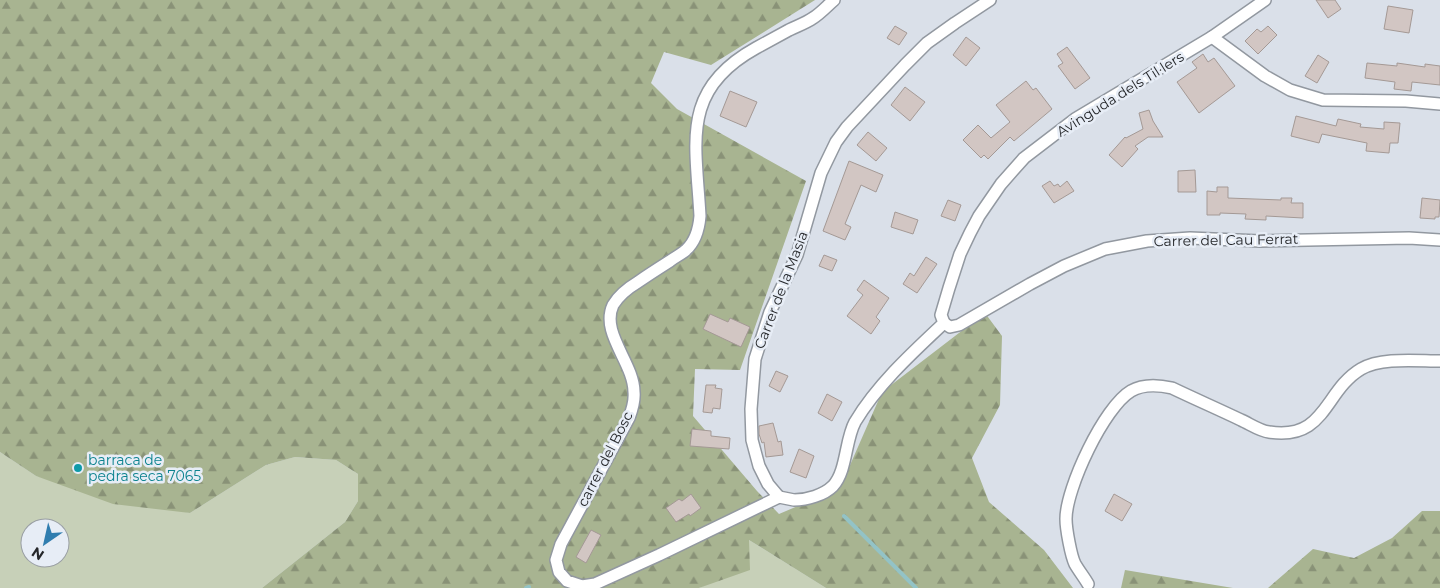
<svg xmlns="http://www.w3.org/2000/svg" width="1440" height="588" viewBox="0 0 1440 588" font-family="Montserrat,sans-serif">
  <defs>
    <pattern id="forest-firs" width="22" height="20" patternUnits="userSpaceOnUse" patternTransform="scale(1.25)"><rect width="22" height="20" fill="#a8b491"/><path d="M5 1l3.5 6h-7zM16 11l3.5 6h-7z" fill="#899277"/></pattern>
  </defs>
  <rect width="100%" height="100%" fill="#dae0e9"/>
  <g fill="#c7d0b8" fill-rule="evenodd">
    <path d="M0 452 36 476 190 513 266 465 295 457 336 460 358 474V501L345 522 262 588H0ZM30 528H60V558H30Z"/>
    <path d="M749 540 826 588H699L705 585Z"/>
  </g>
  <g fill="url(#forest-firs)">
    <path d="M0 0H815L711 65 664 52 651 83 677 109 806 181 740 370 695 369 693 416 757 491 779 514 840 488 882 392 985 313 1002 336 1000 405 972 458 989 502 1044 550 1073 588H826L749 540 750 570 699 588H262L345 522 358 501V474L336 460 295 457 266 465 190 513 113 504 36 476 0 452Z"/>
    <path d="M1422 511H1440V588H1268L1313 549 1354 558 1392 538Z"/>
    <path d="M1125 570 1233 588H1121Z"/>
  </g>
  <g fill="none" stroke-linecap="round" stroke-linejoin="round">
    <g stroke="#93c3c6" stroke-width="4">
      <path d="M844 516 916 588"/>
      <path d="M526 588 529 587"/>
    </g>
  </g>
  <g fill="#d2c6c3" stroke="#a49995">
    <path d="M1316 0H1335L1341 9 1328 18Z"/>
    <path d="M1388 6 1413 10 1409 33 1384 29Z"/>
    <path d="M895 26 907 33 899 45 887 38Z"/>
    <path d="M1268 26 1277 35 1258 54 1245 41 1257 29 1261 32Z"/>
    <path d="M966 37 980 48 966 66 953 55Z"/>
    <path d="M1067 47 1090 78 1075 89 1058 66 1063 63 1057 54Z"/>
    <path d="M1203 54 1208 62 1214 58 1235 86 1199 113 1177 82 1197 68 1192 62Z"/>
    <path d="M1318 55 1329 62 1317 83 1305 76Z"/>
    <path d="M1367 63 1397 66V63L1425 67V64L1440 66V85L1412 82 1411 91 1394 89 1395 82 1365 78Z"/>
    <path d="M1026 81 1033 90 1036 88 1052 109 1014 141 1010 137 988 159 984 155 981 158 963 140 978 125 991 138 1010 122 996 105Z"/>
    <path d="M905 87 925 102 910 121 891 105Z"/>
    <path d="M730 91 757 102 746 127 720 116Z"/>
    <path d="M1149 110 1153 121 1163 137H1148L1135 146 1138 149 1122 167 1109 155 1125 137 1126 138 1143 129 1139 113Z"/>
    <path d="M1296 116 1336 126 1338 119 1361 124 1360 127 1384 129V122L1400 123 1398 143H1390L1389 153 1366 151 1367 143 1322 134 1319 143 1291 136Z"/>
    <path d="M868 132 887 148 876 161 857 145Z"/>
    <path d="M849 161 883 175 876 192 861 185 845 224 851 227 845 240 823 231Z"/>
    <path d="M1195 170 1196 192H1178V171Z"/>
    <path d="M1050 181 1054 186 1058 184 1060 187 1067 181 1074 191 1054 203 1042 186Z"/>
    <path d="M1217 187H1228V198L1281 200V198H1292L1291 203H1303V218L1266 216V220L1245 219 1246 214 1220 213V215H1207V191L1217 192Z"/>
    <path d="M1422 198 1440 200 1439 217H1435V219L1420 218Z"/>
    <path d="M948 200 961 205 955 221 941 216Z"/>
    <path d="M895 212 918 220 913 234 891 227Z"/>
    <path d="M824 255 837 260 832 271 819 266Z"/>
    <path d="M926 257 937 264 917 293 903 284 910 273 914 276Z"/>
    <path d="M864 280 889 298 876 317 880 321 871 334 847 316 863 295 857 290Z"/>
    <path d="M710 314 728 322 730 318 750 327 741 347 703 329Z"/>
    <path d="M776 371 788 376 780 392 769 386Z"/>
    <path d="M706 385H716L715 388 722 389 720 409 713 408 712 413 703 412Z"/>
    <path d="M827 394 842 402 832 421 818 413Z"/>
    <path d="M773 423 778 442 781 441 783 455 766 457 764 442 762 443 759 434V426Z"/>
    <path d="M692 429 711 431V436L730 438 729 449 690 446Z"/>
    <path d="M799 449 814 456 806 478 790 472Z"/>
    <path d="M691 494 701 508 690 516 689 514 676 522 666 508 679 499 682 501Z"/>
    <path d="M1114 494 1132 504 1122 521 1105 511Z"/>
    <path d="M591 530 601 535 586 563 576 557Z"/>
  </g>
  <g fill="none" stroke-linecap="round" stroke-linejoin="round">
    <g stroke="#9298a0" stroke-width="14">
      <g id="street">
        <path d="M1212 37 1265 76 1290 90 1323 100 1406 101 1440 104"/>
        <path d="M944 323 950 327 959 325 1030 284 1064 266 1105 249 1147 241 1190 238 1260 241 1409 238 1440 240"/>
        <path d="M779 497 659 555 595 584 582 586 567 581 559 572 556 560 561 544 629 418C632 410 635 401 634 392 634 363 600 333 613 305 619 295 628 288 638 282 648 275 659 268 670 261 675 257 682 254 686 250 696 241 699 228 700 216 696 142 680 90 756 48 767 42 778 36 789 30 797 26 806 23 813 18 821 13 827 6 834 0"/>
        <path d="M779 497C784 498 789 499 794 500 807 500 824 495 833 486 847 471 845 440 855 422 878 384 912 353 944 323L941 315 949 288 960 254 970 233 979 216 1001 184 1024 158 1075 119 1212 37 1265 0"/>
        <path d="M779 497 768 484 759 466 752 440 751 409 755 359 770 312 797 255 821 173 836 142 847 127 905 65 927 43 955 23 990 0"/>
        <path d="M1088 584C1084 577 1079 571 1075 564 1071 556 1066 529 1066 519 1066 488 1104 407 1131 391 1143 384 1159 385 1172 388 1195 399 1218 409 1241 420 1250 424 1260 431 1269 432 1326 441 1324 391 1361 369 1381 357 1417 361 1440 361"/>
      </g>
    </g>
    <use href="#street" stroke="#fff" stroke-width="11"/>
  </g>
  <circle fill="#0f9aa8" stroke="#e7edf6" stroke-width="2" cx="78" cy="468" r="5"/>
  <g text-anchor="middle" dominant-baseline="central" stroke-width="5" stroke-linejoin="round" paint-order="stroke">
    <g font-size="14" fill="#25272a" stroke="#e7edf6">
      <text transform="translate(1120 94) rotate(-32)">Avinguda dels Til·lers</text>
      <text transform="translate(1226 240) rotate(-1)">Carrer del Cau Ferrat</text>
      <text transform="translate(781 290) rotate(-69)">Carrer de la Masia</text>
      <text transform="translate(605 459) rotate(-63)">carrer del Bosc</text>
    </g>
    <g font-size="14" fill="#0d838f" stroke="#e7edf6" text-anchor="start">
      <text x="88" y="460">barraca de<tspan x="88" dy="16">pedra seca 7065</tspan></text>
    </g>
  </g>
  <g transform="translate(45 543) rotate(214)"><circle r="24" fill="#e7edf6" stroke="#999ea4"/>
  <path d="M0-4L9 19L0 12L-9 19Z" fill="#307daf"/>
  <text y="-8" font-size="14" font-weight="bold" text-anchor="middle" fill="#25272a">N</text>
  </g>
</svg>
